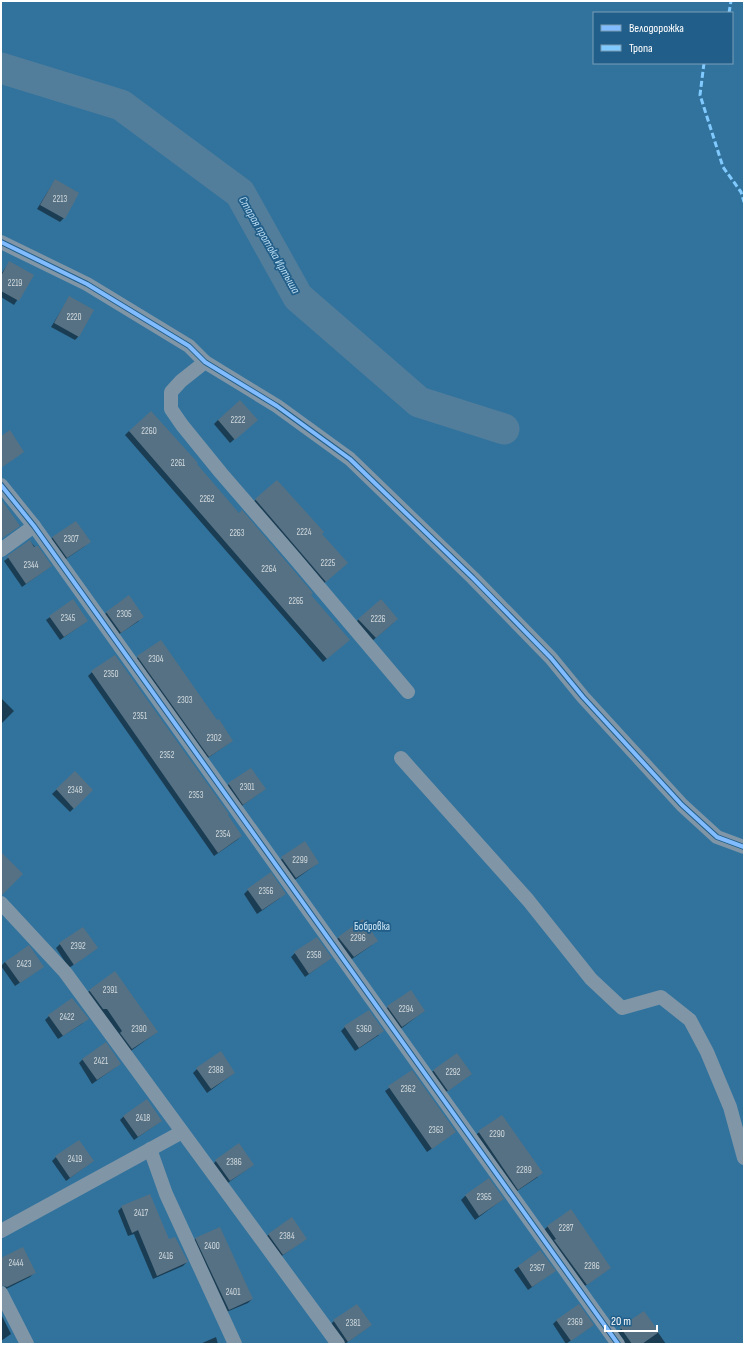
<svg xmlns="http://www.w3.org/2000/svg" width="745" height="1345" viewBox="0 0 745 1345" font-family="'Sofia Sans Condensed',sans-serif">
  <rect width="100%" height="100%" fill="#395a71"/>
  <path fill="#32739d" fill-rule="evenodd" d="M1 1H744V1344H1ZM594 13H732V63H594Z"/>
  <g fill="#0007">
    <path d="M55 180 64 218 60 222 37 209Z"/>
    <path d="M9 263 33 276 14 305 1 297V274Z"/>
    <path d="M69 298 79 336 75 340 51 327Z"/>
    <path d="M218 420 252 424 230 443 214 424Z"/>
    <path d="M129 431 196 464 310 596 344 644 323 662 125 435Z"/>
    <path d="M277 481 321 534 342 567 322 585 251 504Z"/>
    <path d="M53 537 85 546 63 561 49 541Z"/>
    <path d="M30 541 51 566 22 587 4 561Z"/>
    <path d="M129 597 139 621 116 636 102 616Z"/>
    <path d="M50 617 87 621 60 640 46 620Z"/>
    <path d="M359 619 393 623 371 642 355 623Z"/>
    <path d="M138 657 216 722 232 741 205 760 134 661Z"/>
    <path d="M92 672 241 836 237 840 214 856 88 676Z"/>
    <path d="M1 698 14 711 1 724Z"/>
    <path d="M75 772 92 790 70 812 52 794Z"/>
    <path d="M229 784 265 789 239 808 225 788Z"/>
    <path d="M304 842 318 863 292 882 278 862Z"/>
    <path d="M248 890 280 898 257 914 244 894Z"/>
    <path d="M363 921 372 945 349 961 334 941Z"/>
    <path d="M60 944 97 948 69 968 56 948Z"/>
    <path d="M295 953 331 958 305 977 291 957Z"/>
    <path d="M5 962 38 970 15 986 1 966Z"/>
    <path d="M115 973 157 1032 128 1053 85 994Z"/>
    <path d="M388 1007 424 1011 398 1031 384 1011Z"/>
    <path d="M49 1016 83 1023 58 1039 45 1020Z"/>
    <path d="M345 1027 379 1035 355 1051 341 1031Z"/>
    <path d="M457 1054 471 1074 443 1094 429 1074Z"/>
    <path d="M83 1059 116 1067 92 1084 79 1063Z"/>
    <path d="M197 1069 234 1073 207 1093 193 1073Z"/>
    <path d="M412 1071 455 1132 427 1152 385 1091Z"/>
    <path d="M124 1116 161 1121 134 1140 120 1120Z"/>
    <path d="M502 1116 538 1177 514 1193 474 1136Z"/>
    <path d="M56 1157 93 1161 66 1181 52 1161Z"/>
    <path d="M216 1161 253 1165 225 1185 212 1165Z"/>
    <path d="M465 1196 503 1199 475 1220 461 1200Z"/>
    <path d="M122 1207 169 1241 187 1262 183 1266 153 1279 134 1234 128 1236 118 1211Z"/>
    <path d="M548 1226 610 1268 582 1288 544 1230Z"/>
    <path d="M269 1234 301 1242 279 1258 265 1238Z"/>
    <path d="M196 1238 252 1299 248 1303 224 1313 192 1242Z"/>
    <path d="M540 1251 554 1271 528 1290 514 1270Z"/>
    <path d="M1 1259 34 1273 30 1277 6 1289 1 1279Z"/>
    <path d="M644 1312 666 1344H625L617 1332Z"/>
    <path d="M1 1314 11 1334 1 1341Z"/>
    <path d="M557 1320 593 1325 566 1344 553 1324Z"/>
    <path d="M334 1321 371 1325 345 1344H343L330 1325Z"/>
    <path d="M216 1337 218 1344H200Z"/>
  </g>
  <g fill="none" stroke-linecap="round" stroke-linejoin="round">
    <path stroke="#537e9b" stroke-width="31" d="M1 68 121 105 240 193 298 297 419 402 504 429"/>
  </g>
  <g fill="#567183">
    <path d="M55 179 79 193 65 219 40 205Z"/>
    <path d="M9 261 34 275 19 301 1 291V276Z"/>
    <path d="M69 296 94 310 79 337 54 323Z"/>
    <path d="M240 400 258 420 235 440 218 420Z"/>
    <path d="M151 411 198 463 197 464 239 513 242 510 313 593 311 595 350 640 327 659 129 431Z"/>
    <path d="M10 430 24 452 1 468V436Z"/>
    <path d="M277 480 324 532 322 534 348 563 326 582 255 499Z"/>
    <path d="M1 499 20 526 1 539Z"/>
    <path d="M76 521 91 542 67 558 52 537Z"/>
    <path d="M30 540 34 547 38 546 52 566 26 584 7 556Z"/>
    <path d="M129 595 144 617 121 633 106 612Z"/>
    <path d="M73 599 88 621 64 637 49 616Z"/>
    <path d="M381 599 398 619 376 638 358 619Z"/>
    <path d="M161 640 217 720 219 719 233 741 209 757 137 656Z"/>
    <path d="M115 655 229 814 228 815 242 836 218 853 91 671Z"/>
    <path d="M251 768 266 789 243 805 228 783Z"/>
    <path d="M75 771 93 790 74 809 56 789Z"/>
    <path d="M305 841 319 863 296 878 281 857Z"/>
    <path d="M1 852 23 874 2 895H1Z"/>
    <path d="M271 872 286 894 262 910 247 889Z"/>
    <path d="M363 919 378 941 354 957 338 937Z"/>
    <path d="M83 927 98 948 74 965 59 943Z"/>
    <path d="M317 937 332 958 309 974 294 952Z"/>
    <path d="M29 945 44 967 20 983 5 962Z"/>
    <path d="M115 971 158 1032 132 1049 120 1033 122 1031 107 1009H103L89 990Z"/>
    <path d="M411 990 425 1011 402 1027 387 1006Z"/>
    <path d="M72 998 89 1019 63 1036 48 1015Z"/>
    <path d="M369 1010 384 1031 359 1048 344 1026Z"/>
    <path d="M106 1042 121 1064 97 1080 82 1059Z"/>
    <path d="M221 1051 235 1073 211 1089 196 1068Z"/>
    <path d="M457 1053 472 1074 448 1091 433 1070Z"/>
    <path d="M412 1070 456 1132 432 1149 388 1086Z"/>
    <path d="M147 1099 162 1121 138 1137 123 1116Z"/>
    <path d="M502 1115 543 1173 518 1190 478 1131Z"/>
    <path d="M79 1140 94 1161 70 1178 55 1156Z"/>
    <path d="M239 1143 254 1165 230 1181 215 1160Z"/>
    <path d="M489 1178 504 1199 479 1216 465 1195Z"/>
    <path d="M150 1194 169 1239 175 1237 188 1262 157 1276 138 1230 132 1233 121 1206Z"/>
    <path d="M571 1209 611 1268 587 1285 554 1240 556 1239 547 1226Z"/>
    <path d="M292 1217 307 1239 283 1255 268 1234Z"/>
    <path d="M220 1227 253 1299 229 1310 195 1238Z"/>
    <path d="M23 1247 36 1273 7 1287 1 1285V1258Z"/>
    <path d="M540 1250 556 1271 532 1287 518 1266Z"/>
    <path d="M357 1304 372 1325 348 1342 333 1320Z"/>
    <path d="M579 1304 594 1325 571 1341 556 1320Z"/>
    <path d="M644 1311 659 1332 642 1344H632L620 1327Z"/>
  </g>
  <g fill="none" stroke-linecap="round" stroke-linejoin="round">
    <g stroke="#8096a7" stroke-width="14">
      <path d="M1 242 87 284 189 346 205 362 277 406 350 459 473 578 551 658 583 697 682 805 717 837 744 847"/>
      <path d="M205 362 181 381 171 392V409L182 425 221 473 292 555 408 692"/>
      <path d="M1 485 34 526 618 1344"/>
      <path d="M1 550 34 526"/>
      <path d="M401 758 528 900 591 979 622 1008 661 997 690 1020 707 1052 730 1107 744 1158"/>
      <path d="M1 903 65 972 338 1344"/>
      <path d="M150 1149 166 1194 235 1344"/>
      <path d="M1 1231 182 1132"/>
      <path d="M1 1293 27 1344"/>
    </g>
    <g stroke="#80caff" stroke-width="3" stroke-dasharray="6 3" stroke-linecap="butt">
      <path d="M729 13 731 1"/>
      <path d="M704 63 700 95 723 167 741 192 744 202"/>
    </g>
    <g stroke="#215e89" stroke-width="6">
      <g id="cycleway">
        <path d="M1 242 87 284 189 346 205 362 277 406 350 459 473 578 551 658 583 697 682 805 717 837 744 847"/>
        <path d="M1 485 34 526 618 1344"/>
      </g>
    </g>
    <use href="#cycleway" stroke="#80bcff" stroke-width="4"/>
  </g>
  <g text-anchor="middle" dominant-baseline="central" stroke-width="3.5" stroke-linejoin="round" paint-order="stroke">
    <g font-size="9" fill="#d5dce0">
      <text x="60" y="199">2213</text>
      <text x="15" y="283">2219</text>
      <text x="74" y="317">2220</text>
      <text x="238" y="420">2222</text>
      <text x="149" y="431">2260</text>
      <text x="178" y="463">2261</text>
      <text x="207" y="499">2262</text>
      <text x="304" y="532">2224</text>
      <text x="237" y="533">2263</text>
      <text x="71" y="539">2307</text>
      <text x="328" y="563">2225</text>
      <text x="31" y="565">2344</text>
      <text x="269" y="569">2264</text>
      <text x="296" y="601">2265</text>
      <text x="124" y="614">2305</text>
      <text x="68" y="618">2345</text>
      <text x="378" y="619">2226</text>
      <text x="156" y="659">2304</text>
      <text x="111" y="674">2350</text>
      <text x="185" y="700">2303</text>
      <text x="140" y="716">2351</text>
      <text x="214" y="738">2302</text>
      <text x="167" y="755">2352</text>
      <text x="247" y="787">2301</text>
      <text x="75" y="790">2348</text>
      <text x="196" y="795">2353</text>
      <text x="223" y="834">2354</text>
      <text x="300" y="860">2299</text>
      <text x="266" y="891">2356</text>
      <text x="358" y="938">2296</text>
      <text x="78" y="946">2392</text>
      <text x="314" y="955">2358</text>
      <text x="24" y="964">2423</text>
      <text x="110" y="990">2391</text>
      <text x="406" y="1009">2294</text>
      <text x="67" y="1017">2422</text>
      <text x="139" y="1029">2390</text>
      <text x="364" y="1029">5360</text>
      <text x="101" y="1061">2421</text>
      <text x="216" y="1070">2388</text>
      <text x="453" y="1072">2292</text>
      <text x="408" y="1089">2362</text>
      <text x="143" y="1118">2418</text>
      <text x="436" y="1130">2363</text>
      <text x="497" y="1134">2290</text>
      <text x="75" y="1159">2419</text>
      <text x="234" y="1162">2386</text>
      <text x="524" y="1170">2289</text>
      <text x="484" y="1197">2365</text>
      <text x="141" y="1213">2417</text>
      <text x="566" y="1228">2287</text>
      <text x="287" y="1236">2384</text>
      <text x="212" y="1246">2400</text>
      <text x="166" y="1256">2416</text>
      <text x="16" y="1263">2444</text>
      <text x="592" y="1266">2286</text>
      <text x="537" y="1268">2367</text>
      <text x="233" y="1292">2401</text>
      <text x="575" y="1322">2369</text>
      <text x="353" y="1323">2381</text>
    </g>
    <g font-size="11" fill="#d1e9f8" stroke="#215e89">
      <text x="372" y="926">Бобровка</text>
    </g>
    <g font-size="12" font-style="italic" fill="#b8dbf2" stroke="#215e89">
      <text transform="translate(269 245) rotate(60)">Старая протока Иртыша</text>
    </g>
  </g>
  <rect width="745" height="1345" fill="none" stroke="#ffffff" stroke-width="4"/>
  <rect x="593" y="12" width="140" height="52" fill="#215e89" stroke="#7a9eb8"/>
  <rect x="601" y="25" width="20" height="6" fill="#80bcff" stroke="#7a9eb8"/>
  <text x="629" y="32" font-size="12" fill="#ffffff">Велодорожка</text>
  <rect x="601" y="45" width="20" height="6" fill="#80caff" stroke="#7a9eb8"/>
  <text x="629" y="52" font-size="12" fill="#ffffff">Тропа</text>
  <path d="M605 1325v6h52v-6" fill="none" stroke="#ffffff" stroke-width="2"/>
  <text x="611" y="1325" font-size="12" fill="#ffffff" stroke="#215e89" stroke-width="3" paint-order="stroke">20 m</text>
</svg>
